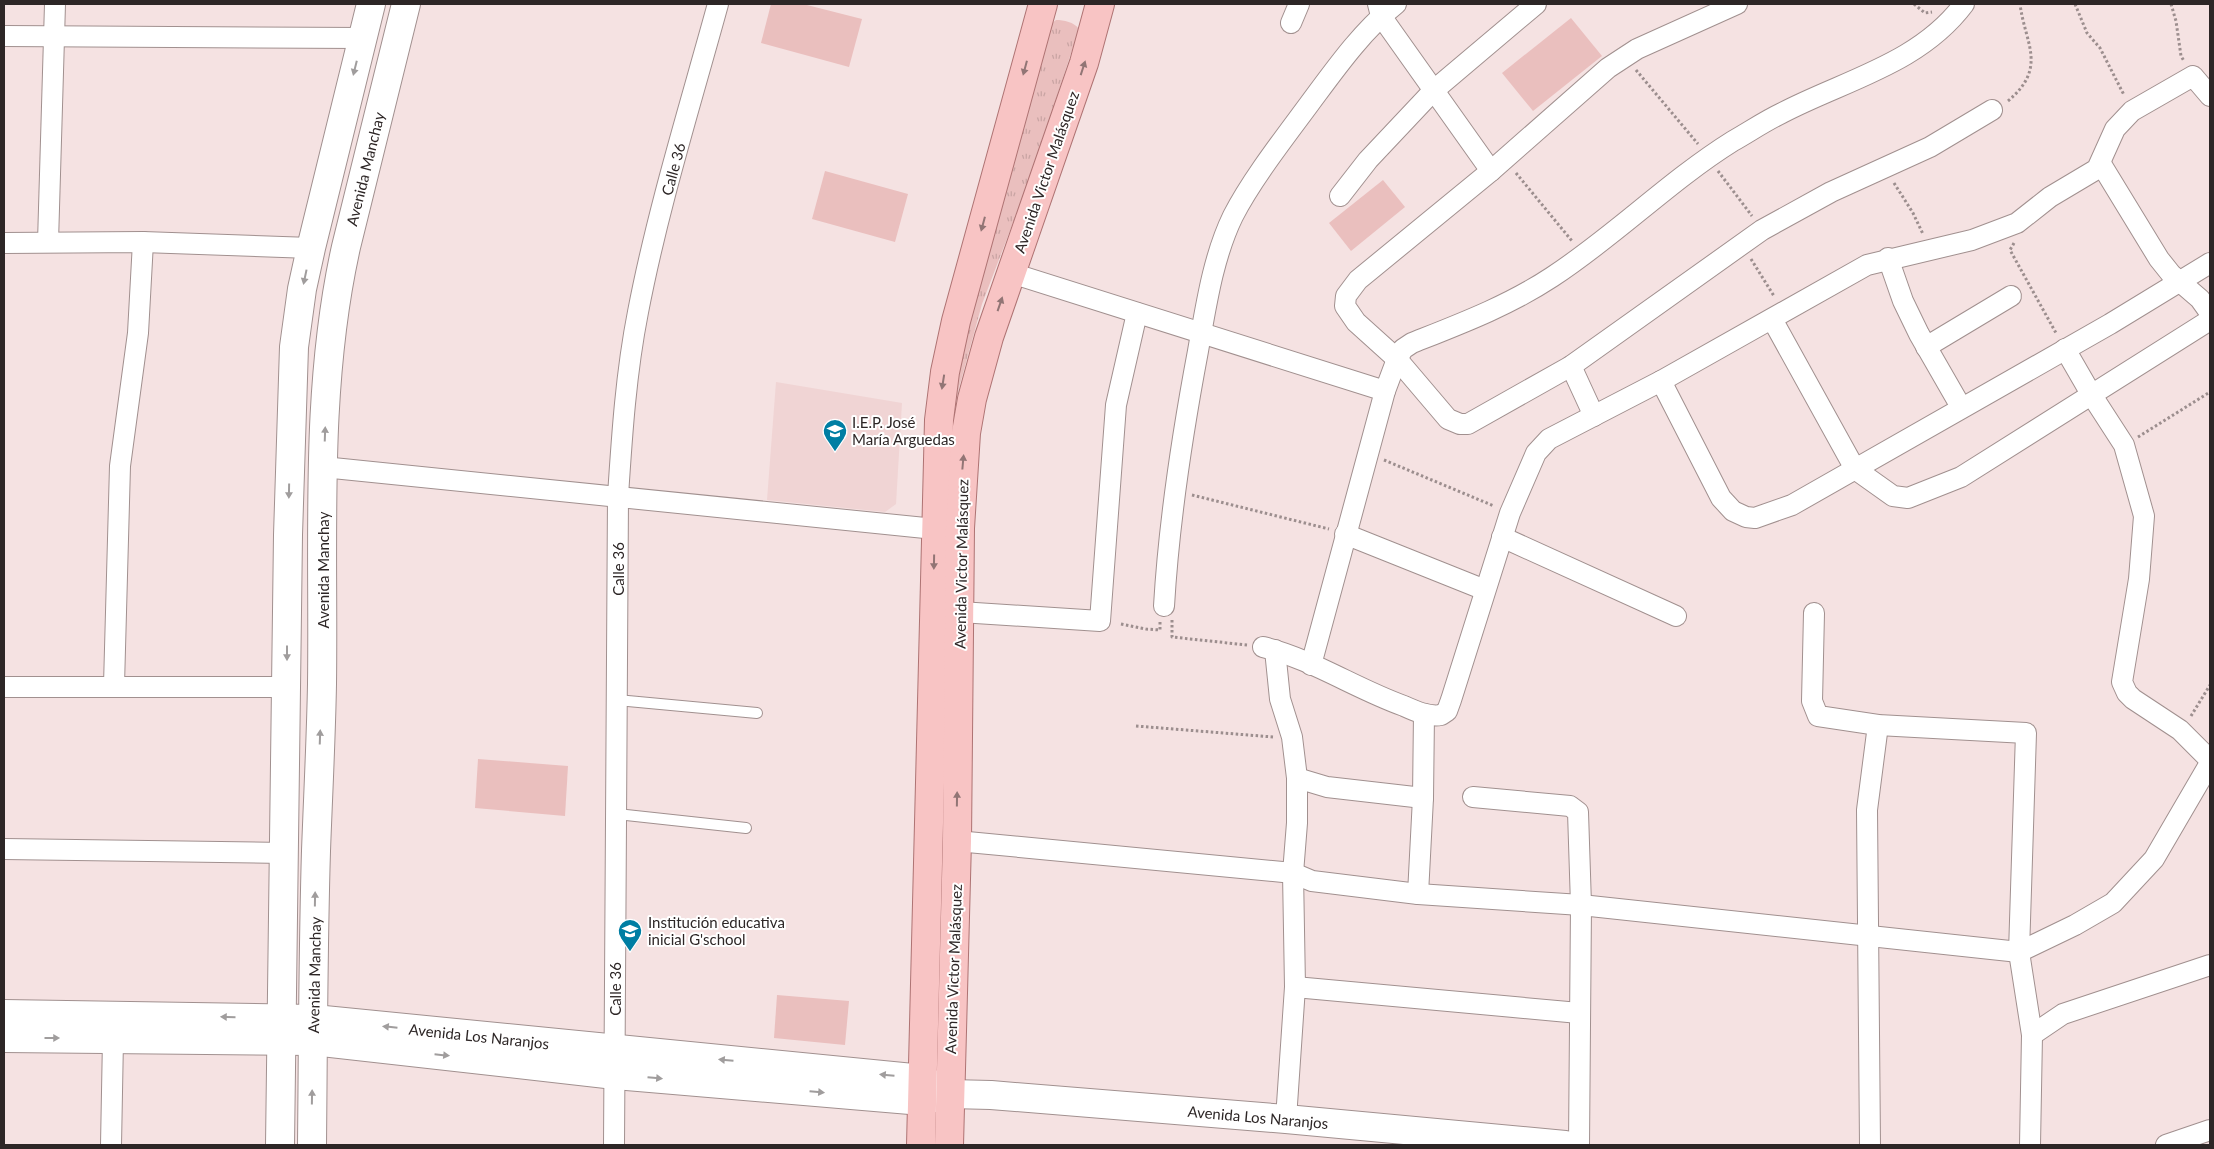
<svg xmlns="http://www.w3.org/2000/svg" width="2214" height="1149" viewBox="0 0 2214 1149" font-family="Lato,sans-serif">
  <defs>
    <pattern id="grass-tufts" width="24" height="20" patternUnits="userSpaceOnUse" patternTransform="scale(1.25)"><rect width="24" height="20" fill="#eabfbe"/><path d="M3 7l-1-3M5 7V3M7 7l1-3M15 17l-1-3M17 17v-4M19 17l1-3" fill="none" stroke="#c9a4a3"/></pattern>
  </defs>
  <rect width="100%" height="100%" fill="#f5e2e2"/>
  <path fill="#f0d4d4" d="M776 382 902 403 896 504 885 512 767 500Z"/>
  <path fill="url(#grass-tufts)" d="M1056 20C1064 20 1074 22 1079 29L1029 181 982 304 959 388 949 438 951 386 1051 24Z"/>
  <g fill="#eabfbe">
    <path d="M771 4H803L862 19 849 67 761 43Z"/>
    <path d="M1571 18 1602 56 1533 111 1502 73Z"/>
    <path d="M825 171 908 194 895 242 812 219Z"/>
    <path d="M1383 180 1405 207 1351 251 1329 223Z"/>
    <path d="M478 759 568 766 565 816 475 808Z"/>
    <path d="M777 995 849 1001 845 1045 774 1038Z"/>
  </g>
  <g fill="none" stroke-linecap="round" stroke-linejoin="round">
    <g stroke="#a1908f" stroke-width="12">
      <g id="lane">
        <path d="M617 700 757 713"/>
        <path d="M617 814 746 828"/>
      </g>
    </g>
    <g stroke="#a1908f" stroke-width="22">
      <g id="street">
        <path d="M1378 4 1381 16 1491 171"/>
        <path d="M1737 4 1637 49 1608 68 1491 171 1358 280 1346 296 1345 306 1356 322 1397 359 1448 419 1460 424H1468L1571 366 1762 230 1831 192 1930 147 1992 110"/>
        <path d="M1291 23 1299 4"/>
        <path d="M4 36 363 38"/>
        <path d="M2101 164 2159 259 2171 274 2200 299 2210 313"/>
        <path d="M1340 196 1368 160 1433 91 1536 4"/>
        <path d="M48 242 55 4"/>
        <path d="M4 243 143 242 311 248"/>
        <path d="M1888 258 1903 301 1919 334 1961 407"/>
        <path d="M1011 273 1385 391"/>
        <path d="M1772 319 1855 469 1893 496 1908 498 1961 477 2210 320"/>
        <path d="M1926 347 2011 296"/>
        <path d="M2065 349 2091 394 2124 445 2144 516 2139 579 2122 682 2127 693 2133 699 2180 730 2210 760"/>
        <path d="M1571 366 1594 416"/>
        <path d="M1661 381 1721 498 1733 511 1746 517 1755 518 1792 505 2110 324 2210 263"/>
        <path d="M323 467 935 529"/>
        <path d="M1345 534 1485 590"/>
        <path d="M1502 537 1676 616"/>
        <path d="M1164 606C1169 520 1182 436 1198 351 1206 306 1213 257 1233 216 1252 179 1285 137 1310 103 1336 68 1362 31 1396 4"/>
        <path d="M960 612 1100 621 1116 405 1137 313"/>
        <path d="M1814 613 1812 701 1818 716 1878 725 2026 733 2019 952 2032 1035 2030 1145"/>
        <path d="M1263 647C1312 659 1356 689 1404 706 1415 711 1428 717 1441 715L1447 711 1451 700 1510 513 1536 453 1549 439 1661 381 1867 265 1972 240 2017 223 2050 197 2097 169 2115 129 2132 111 2193 76 2210 96"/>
        <path d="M1275 650 1280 699 1292 737 1297 778V823L1293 873 1295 987 1286 1119"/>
        <path d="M1311 665 1385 391 1397 359 1403 349 1412 343C1460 324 1508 306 1552 277 1615 236 1669 181 1733 141 1749 132 1765 121 1782 113 1845 80 1919 64 1964 4"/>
        <path d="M114 685 120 466 138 333 143 242"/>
        <path d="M4 687H287"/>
        <path d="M1297 778 1327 787 1423 798"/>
        <path d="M1473 797 1570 806 1578 812 1581 905 1579 1145"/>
        <path d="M957 841 1293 873 1312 881 1418 894 1581 905 2019 952 2075 925 2113 903 2154 859 2210 763"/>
        <path d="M4 849 284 853"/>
        <path d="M1418 894 1423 798 1424 714"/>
        <path d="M1295 987 1579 1013"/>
        <path d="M2032 1035 2063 1014 2210 965"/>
        <path d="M111 1145 113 1039"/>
        <path d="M614 1145 618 496C622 434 626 373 638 312 658 208 690 106 718 4"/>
        <path d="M1870 1145 1867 810 1878 725"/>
        <path d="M2166 1145 2210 1130"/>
      </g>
    </g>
    <g stroke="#a1908f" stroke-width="30">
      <g id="secondary">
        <path d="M4 1014 314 1019 923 1079 944 1091"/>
        <path d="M4 1038 313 1041 615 1075 922 1101 950 1094 991 1095 1286 1119 1565 1145"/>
        <path d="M280 1145 288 535 294 347 302 289 311 248 371 4"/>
        <path d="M312 1145C313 1047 313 949 316 851 318 796 321 740 322 684 324 539 314 390 346 247L406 4"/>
      </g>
    </g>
    <g stroke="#ae7373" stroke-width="30">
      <g id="primary">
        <path d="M921 1145 939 420 945 372 956 321 1043 4"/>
        <path d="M949 1145 957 841 960 528 966 433 972 399 989 337 1084 63 1100 4"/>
      </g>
    </g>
    <g stroke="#9c8e8e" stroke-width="3" stroke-dasharray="2.5 2.5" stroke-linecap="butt">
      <path d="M1914 4 1925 13 1932 12"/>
      <path d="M2075 4 2087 33 2100 48 2124 95"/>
      <path d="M2171 4 2176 21 2181 56 2184 61"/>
      <path d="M1636 70 1698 144"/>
      <path d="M2008 101C2048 67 2025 44 2020 4"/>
      <path d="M1718 171 1752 216"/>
      <path d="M1516 173 1572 241"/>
      <path d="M1894 183 1913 213 1923 234"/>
      <path d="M2014 243 2010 250 2056 333"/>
      <path d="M1751 259 1774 296"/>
      <path d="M2138 437 2210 392"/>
      <path d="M1384 460 1494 506"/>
      <path d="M1192 495 1329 529"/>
      <path d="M1172 620V637L1247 645"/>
      <path d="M1121 624 1146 629 1160 630V622"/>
      <path d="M2191 716 2210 685"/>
      <path d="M1136 726 1273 737"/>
    </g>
    <use href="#lane" stroke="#fff" stroke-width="10"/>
    <use href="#street" stroke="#fff" stroke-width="20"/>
    <use href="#secondary" stroke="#fff" stroke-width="28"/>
    <use href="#primary" stroke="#f8c4c4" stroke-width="28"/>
  </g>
  <defs><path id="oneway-solid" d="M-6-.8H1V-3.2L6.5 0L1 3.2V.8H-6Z" transform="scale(1.25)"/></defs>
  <g fill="#a09d9d">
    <use href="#oneway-solid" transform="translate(355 68) rotate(104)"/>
    <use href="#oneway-solid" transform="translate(305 277) rotate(102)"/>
    <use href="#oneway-solid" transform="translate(325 434) rotate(-88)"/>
    <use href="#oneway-solid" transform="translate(289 491) rotate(91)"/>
    <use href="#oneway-solid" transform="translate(287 653) rotate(90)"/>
    <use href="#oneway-solid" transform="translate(320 737) rotate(-88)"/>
    <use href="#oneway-solid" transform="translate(315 899) rotate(-89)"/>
    <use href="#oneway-solid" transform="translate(228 1017) rotate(-179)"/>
    <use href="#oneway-solid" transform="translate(390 1027) rotate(-174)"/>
    <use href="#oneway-solid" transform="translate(52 1038)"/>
    <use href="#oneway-solid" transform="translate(442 1055) rotate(6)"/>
    <use href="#oneway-solid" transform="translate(726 1060) rotate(-175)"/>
    <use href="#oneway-solid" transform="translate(887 1075) rotate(-175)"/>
    <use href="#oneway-solid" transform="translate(655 1078) rotate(5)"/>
    <use href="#oneway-solid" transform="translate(817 1092) rotate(5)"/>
    <use href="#oneway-solid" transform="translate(312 1097) rotate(-89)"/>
  </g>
  <g fill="#927575">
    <use href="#oneway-solid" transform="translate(1025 68) rotate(105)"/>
    <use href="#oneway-solid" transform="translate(1083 68) rotate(-72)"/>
    <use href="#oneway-solid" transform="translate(983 224) rotate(105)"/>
    <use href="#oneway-solid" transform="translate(1000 304) rotate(-71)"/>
    <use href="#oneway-solid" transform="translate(943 382) rotate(99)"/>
    <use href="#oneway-solid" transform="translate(963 462) rotate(-85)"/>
    <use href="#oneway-solid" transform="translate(934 562) rotate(91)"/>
    <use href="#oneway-solid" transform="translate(957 799) rotate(-89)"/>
  </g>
  <defs>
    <g id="school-pin" transform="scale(1.25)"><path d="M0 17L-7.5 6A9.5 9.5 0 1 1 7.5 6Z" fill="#007ea3" stroke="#fff"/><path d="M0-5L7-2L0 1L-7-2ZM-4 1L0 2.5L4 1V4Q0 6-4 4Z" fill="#fff"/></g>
  </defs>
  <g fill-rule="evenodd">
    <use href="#school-pin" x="835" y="431"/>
    <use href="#school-pin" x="630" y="931"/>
  </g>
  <g text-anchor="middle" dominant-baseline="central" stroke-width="4" stroke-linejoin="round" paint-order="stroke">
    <g font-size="15" fill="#2d2626" stroke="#fff">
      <text transform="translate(365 169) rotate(-76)">Avenida Manchay</text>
      <text transform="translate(673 169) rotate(-75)">Calle 36</text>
      <text transform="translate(1046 172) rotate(-71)">Avenida Victor Malásquez</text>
      <text transform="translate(961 564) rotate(-89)">Avenida Victor Malásquez</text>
      <text transform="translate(618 569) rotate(-90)">Calle 36</text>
      <text transform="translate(323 570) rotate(-90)">Avenida Manchay</text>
      <text transform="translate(953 969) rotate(-88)">Avenida Victor Malásquez</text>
      <text transform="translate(314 975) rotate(-89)">Avenida Manchay</text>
      <text transform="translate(615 989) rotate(-90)">Calle 36</text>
      <text transform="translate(479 1036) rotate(6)">Avenida Los Naranjos</text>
      <text transform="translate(1258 1117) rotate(5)">Avenida Los Naranjos</text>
    </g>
    <g font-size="15" fill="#2d2626" stroke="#fff" text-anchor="start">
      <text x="852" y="422">I.E.P. José<tspan x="852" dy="17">María Arguedas</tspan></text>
      <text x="648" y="922">Institución educativa<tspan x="648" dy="17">inicial G'school</tspan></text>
    </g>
  </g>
  <rect width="2214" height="1149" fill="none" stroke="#2d2626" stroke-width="10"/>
</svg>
